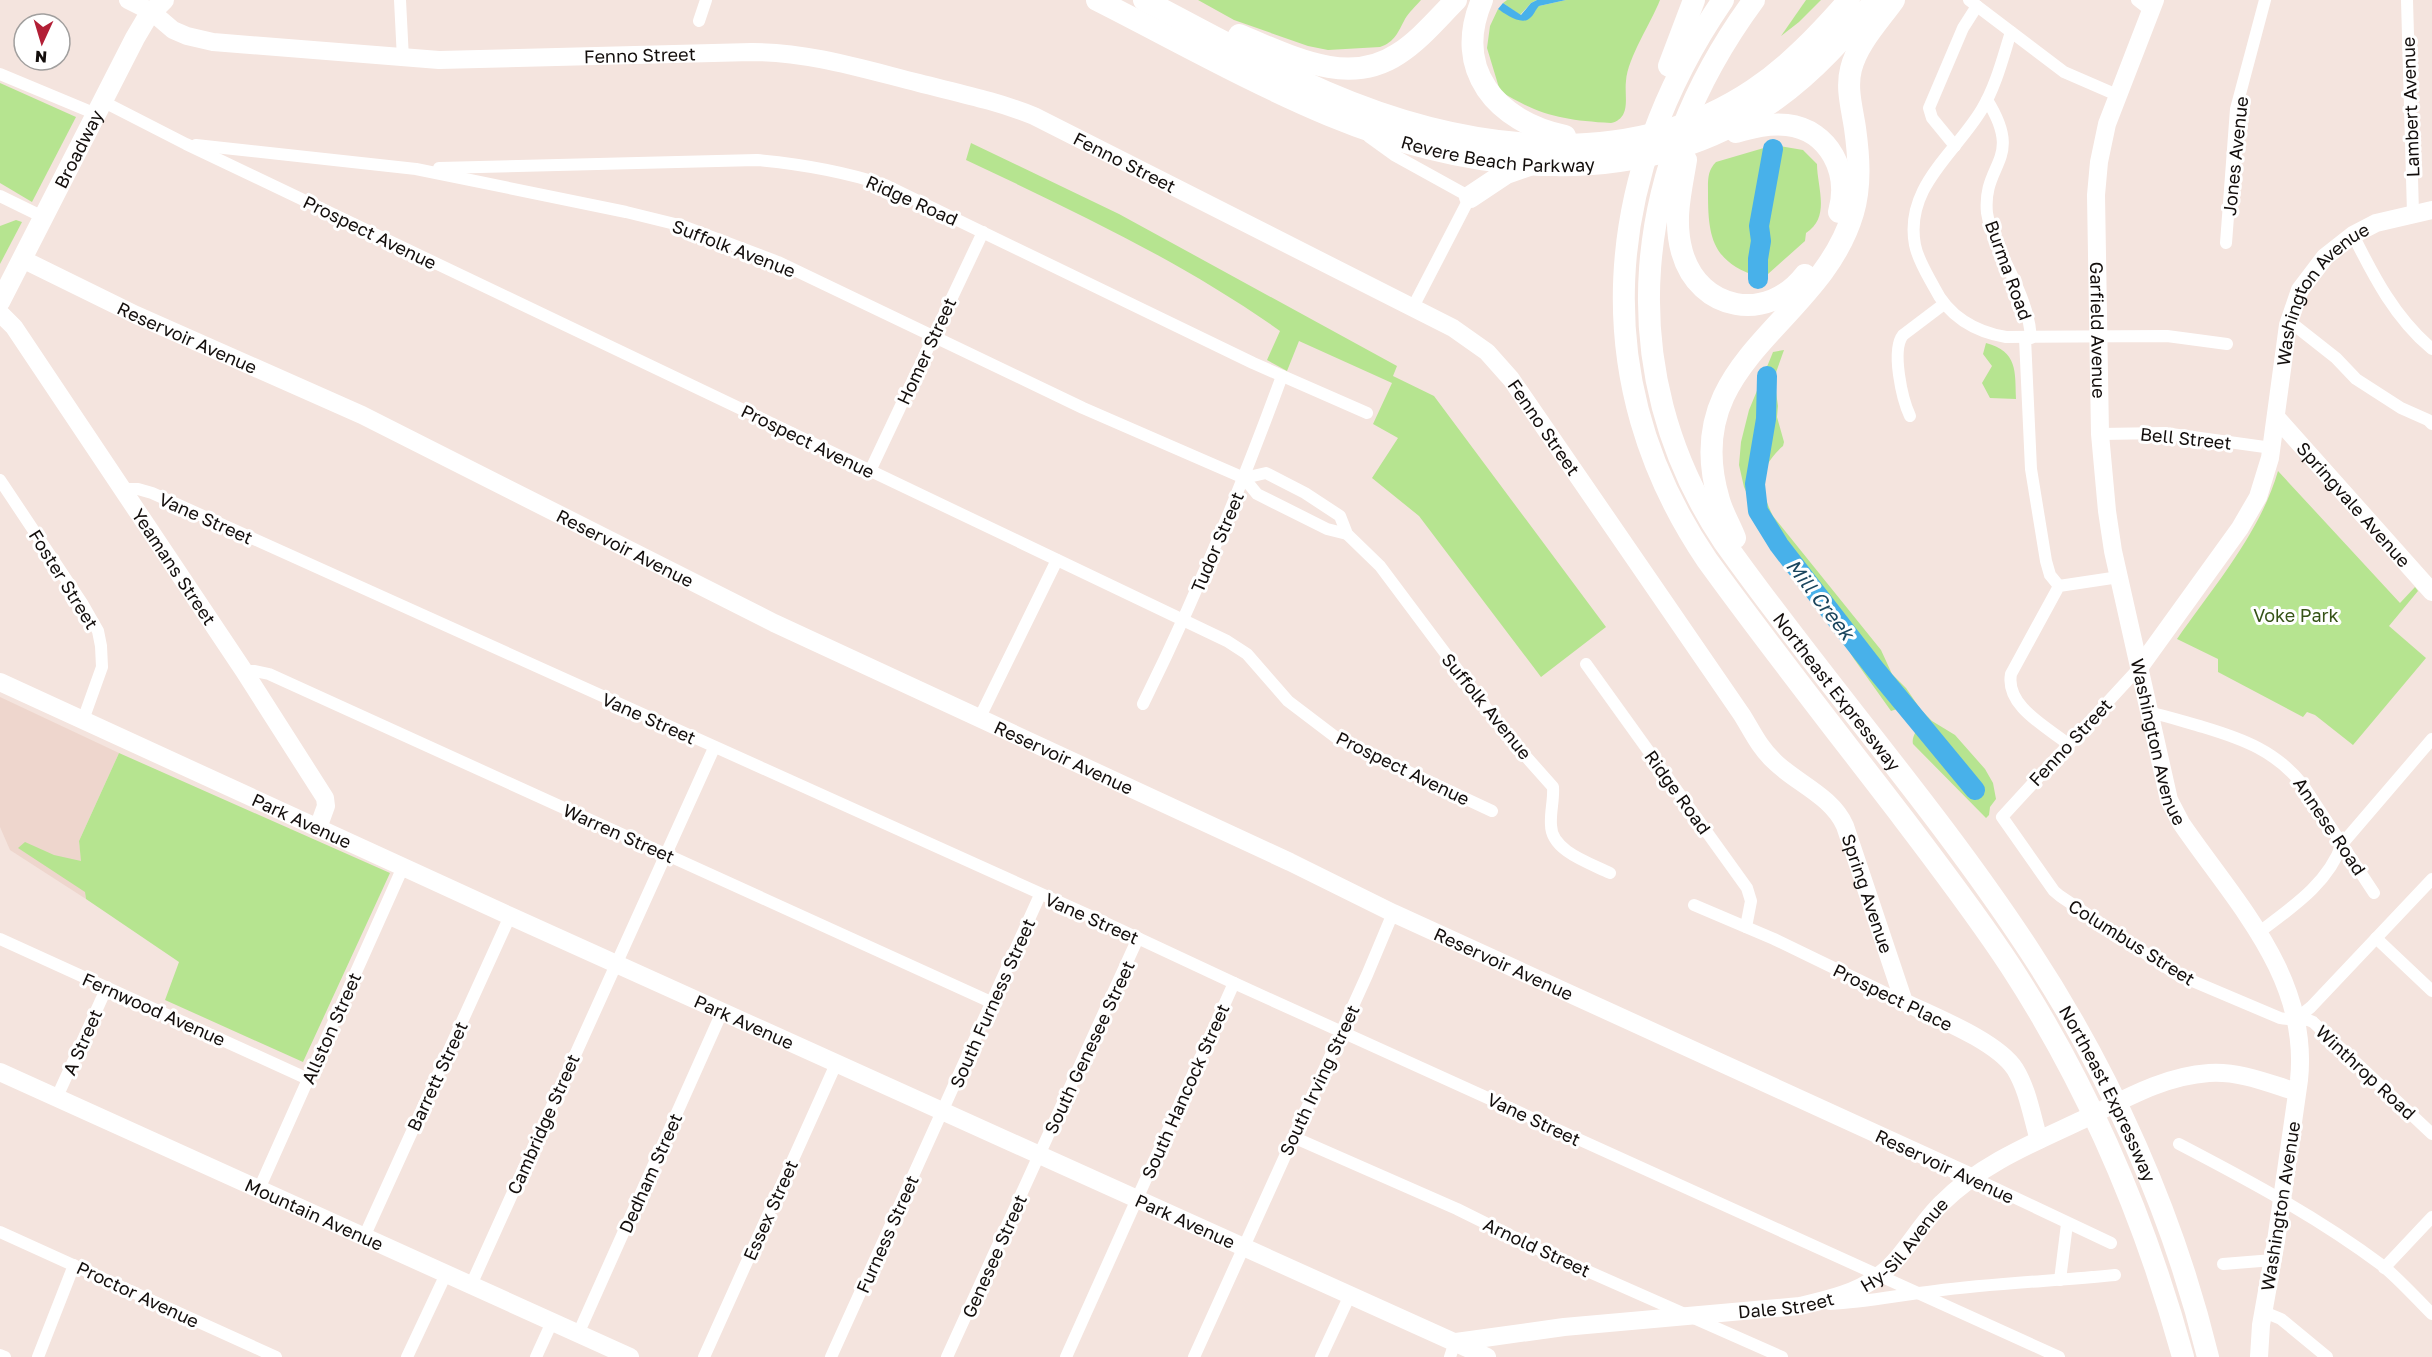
<svg xmlns="http://www.w3.org/2000/svg" width="2432" height="1357" viewBox="0 0 2432 1357" font-family="'Golos Text',sans-serif">
  <rect width="100%" height="100%" fill="#f4e4de"/>
  <path fill="#eed6cd" d="M0 697 119 753 79 841 86 899 10 850 0 827Z"/>
  <g fill="#b6e490">
    <path d="M1198 0H1421C1416 6 1409 12 1405 19 1398 32 1395 42 1380 47L1328 50 1308 46 1234 20Z"/>
    <path d="M1507 0H1537L1531 3 1520 15 1503 3Z"/>
    <path d="M1566 0H1660C1651 23 1628 57 1626 81 1624 96 1632 118 1611 123 1564 120 1540 116 1500 91L1487 48 1490 26 1498 9 1517 19 1539 6Z"/>
    <path d="M1806 0H1821L1799 22 1781 36Z"/>
    <path d="M0 83 76 117 32 202 0 183Z"/>
    <path d="M971 143 1119 214 1397 366 1393 376 1434 396 1606 627 1541 677 1419 516 1372 478 1398 438 1373 424 1392 383 1299 341 1287 371 1267 360 1280 331C1183 262 1074 211 966 160Z"/>
    <path d="M1774 145 1803 150 1817 164C1817 187 1831 217 1806 233L1805 241 1768 274 1759 277C1712 262 1708 237 1708 193 1708 181 1707 171 1716 162Z"/>
    <path d="M16 220 22 222 0 264V226Z"/>
    <path d="M1986 343C2018 352 2015 371 2016 399L1990 398 1982 383 1992 366 1983 354Z"/>
    <path d="M1784 350 1774 378 1778 406 1777 417 1784 442 1783 446C1758 468 1759 488 1773 516L1881 650 1892 674 1906 688 1921 710 1932 721 1955 735 1985 769 1993 783 1996 799 1990 807 1989 815 1986 818 1913 744C1911 736 1919 730 1918 721 1917 705 1901 707 1891 711L1854 659 1829 618 1763 529 1744 487 1739 465 1741 442 1749 410 1771 357 1773 352Z"/>
    <path d="M2278 471 2400 603 2415 587 2418 591 2389 626 2426 658 2353 745 2315 715 2307 712 2303 717 2218 672V659L2177 639C2214 586 2260 533 2278 471Z"/>
    <path d="M119 753 390 873 303 1062 165 1000 179 962 86 899 85 892 18 848 25 842 54 855 81 861 79 841Z"/>
  </g>
  <path fill="#48b1ea" d="M1537 0H1566L1539 6C1535 10 1534 15 1530 18 1522 26 1505 14 1498 9L1503 3 1521 15 1531 3Z"/>
  <g fill="none" stroke-linecap="round" stroke-linejoin="round">
    <g stroke="#48b1ea" stroke-width="20">
      <path d="M1758 279V259L1761 241 1759 226 1773 149"/>
      <path d="M1767 376 1766 419 1755 484 1758 511 1779 545 1875 669 1975 790"/>
    </g>
    <g stroke="#fff" stroke-width="12">
      <path d="M400 0 403 59"/>
      <path d="M1969 0 2064 72 2117 95"/>
      <path d="M2137 0 2151 11"/>
      <path d="M2407 0 2413 213"/>
      <path d="M699 21 706 0"/>
      <path d="M2011 32C2003 57 1996 86 1982 109 1956 153 1904 187 1915 245 1918 260 1927 274 1934 287 1948 316 1975 332 2006 337L2167 336 2227 344"/>
      <path d="M0 74 96 114"/>
      <path d="M1987 100C2025 161 1982 162 1987 213 1989 227 1995 240 2001 252 2014 281 2029 306 2031 338"/>
      <path d="M102 101 186 144 1227 641 1247 654 1288 701 1338 739 1492 811"/>
      <path d="M1369 137 1394 155 1470 197 1413 307"/>
      <path d="M196 145 416 169 626 212 683 226 778 262 1083 408 1244 478 1257 494 1327 529 1347 534"/>
      <path d="M1955 146 1932 118 1929 108 1963 28 1977 6"/>
      <path d="M439 168 757 160C801 164 842 171 885 185L1253 363 1367 413"/>
      <path d="M0 196 43 217"/>
      <path d="M2353 235C2374 277 2395 318 2432 349"/>
      <path d="M2226 243 2236 109 2265 0"/>
      <path d="M2289 321 2336 358 2356 379 2401 408 2428 420 2432 424"/>
      <path d="M2025 338 2031 469 2046 561 2050 575 2059 586"/>
      <path d="M1910 416C1902 399 1891 350 1903 335L1944 304"/>
      <path d="M2100 434 2164 433 2272 448"/>
      <path d="M870 471 983 232"/>
      <path d="M1244 478 1266 473 1305 493 1340 516 1347 534 1380 566 1505 733 1553 787C1554 800 1550 812 1551 825 1551 851 1590 863 1610 873"/>
      <path d="M0 480 82 603 98 631 101 646 102 667 83 720"/>
      <path d="M122 489H138L152 493 1097 919 1234 983 2059 1357"/>
      <path d="M1586 664 1747 888 1751 901 1746 927"/>
      <path d="M2139 668 2002 817 2054 891 2060 896 2176 974 2280 1018C2291 1021 2303 1016 2313 1022L2432 1134"/>
      <path d="M244 671H255L269 674 993 1003"/>
      <path d="M1143 704C1196 597 1241 488 1282 376"/>
      <path d="M2148 712C2167 716 2185 722 2203 727 2243 739 2276 751 2303 785L2374 893"/>
      <path d="M979 719 1057 560"/>
      <path d="M2068 744C2047 727 2005 706 2011 674L2059 586 2119 577"/>
      <path d="M1694 905 1774 939 1904 1002"/>
      <path d="M2258 933C2291 908 2328 884 2342 844L2432 739"/>
      <path d="M2376 938 2432 991"/>
      <path d="M0 939 308 1079"/>
      <path d="M2296 1019 2311 1007 2432 879"/>
      <path d="M57 1097 107 987"/>
      <path d="M1293 1137 1457 1209 1542 1251 1782 1357"/>
      <path d="M2179 1144C2250 1181 2319 1218 2383 1266 2400 1280 2416 1298 2432 1314"/>
      <path d="M1971 1177 2111 1243"/>
      <path d="M259 1189 403 867"/>
      <path d="M0 1232 276 1357"/>
      <path d="M364 1237 510 916"/>
      <path d="M2223 1264 2273 1260"/>
      <path d="M2384 1268 2432 1217"/>
      <path d="M2060 1280 2067 1224"/>
      <path d="M471 1285 714 748"/>
      <path d="M1830 1304C1866 1302 1900 1295 1935 1291 1995 1283 2055 1281 2115 1275"/>
      <path d="M2264 1312 2281 1319 2327 1357"/>
      <path d="M578 1334 722 1012"/>
      <path d="M0 1355 5 1357"/>
      <path d="M38 1357 74 1265"/>
      <path d="M407 1357 446 1274"/>
      <path d="M536 1357 552 1322"/>
      <path d="M704 1357 836 1064"/>
      <path d="M831 1357 1040 895"/>
      <path d="M947 1357 1138 938"/>
      <path d="M1066 1357 1234 983"/>
      <path d="M1194 1357 1367 975 1393 913"/>
      <path d="M1321 1357 1350 1295"/>
      <path d="M1450 1357 1455 1342"/>
    </g>
    <g stroke="#fff" stroke-width="18">
      <path id="s1" d="M128 0 152 12 173 30 187 36 213 42 439 60 752 52C809 52 863 69 919 83 958 93 997 101 1034 116L1453 328 1487 352 1511 379 1742 715C1752 731 1759 747 1774 761 1796 783 1832 796 1845 826L1904 1002C1935 1017 1997 1041 2015 1069 2028 1090 2032 1117 2039 1140"/>
      <path id="s2" d="M2155 0 2107 124 2099 162 2096 195 2100 434 2107 511 2113 551 2169 800 2181 823C2235 902 2310 977 2299 1080L2276 1241 2261 1325 2259 1357"/>
      <path id="s3" d="M22 259 136 315 362 415 774 623 1290 862 1393 913 1971 1177"/>
      <path id="s4" d="M0 313 14 327 244 671 325 798 326 806 318 828"/>
      <path id="s5" d="M2276 417 2432 592"/>
      <path id="s6" d="M2139 668 2240 528 2258 497 2270 458 2288 325 2300 290 2325 257 2353 235 2376 223 2432 210"/>
      <path id="s7" d="M0 682 510 916 1487 1357"/>
      <path id="s8" d="M0 1072 630 1357"/>
      <path id="s9" d="M1456 1342 1564 1327 1800 1306C1826 1300 1858 1293 1880 1275 1905 1256 1919 1225 1942 1203 1981 1164 2033 1143 2082 1120 2123 1100 2163 1076 2209 1073 2240 1071 2268 1083 2297 1092"/>
    </g>
    <path stroke="#fff" stroke-width="20" id="s10" d="M0 302 135 38 148 16 164 0"/>
    <g stroke="#fff" stroke-width="22">
      <path id="s11" d="M1097 0C1174 39 1250 82 1329 115 1474 175 1642 194 1776 99 1814 72 1846 36 1875 0"/>
      <path d="M1144 0C1204 31 1264 65 1326 92 1460 150 1626 175 1753 90 1790 65 1820 33 1849 0"/>
      <path d="M1482 0C1452 70 1497 122 1565 136"/>
      <path d="M1723 0C1603 175 1585 380 1707 560 1770 647 1837 732 1903 818 1940 867 1977 915 2011 967 2089 1087 2145 1219 2183 1357"/>
      <path id="s12" d="M1754 0C1633 164 1608 368 1724 542 1822 680 1936 808 2029 950 2110 1073 2173 1213 2208 1357"/>
      <path d="M1239 35C1289 55 1347 88 1398 54 1420 40 1438 18 1456 0"/>
      <path d="M1669 66 1694 0"/>
      <path d="M1736 132C1753 127 1769 123 1787 125 1830 130 1850 173 1839 212"/>
      <path d="M1686 160C1681 191 1673 220 1682 252 1699 312 1768 323 1805 275"/>
      <path d="M1470 197 1506 173 1529 165"/>
      <path d="M1735 538C1730 525 1723 514 1719 500 1677 360 1820 325 1853 213 1861 185 1859 157 1855 128 1852 108 1846 88 1851 69 1857 44 1879 21 1894 0"/>
    </g>
  </g>
  <g text-anchor="middle" dominant-baseline="central" stroke-width="6" stroke-linejoin="round" paint-order="stroke">
    <g font-size="18" fill="#130e0c" stroke="#fff">
      <text stroke="none"><textPath href="#s1" startOffset="524">Fenno Street</textPath></text>
      <text transform="translate(2410 107) rotate(-92)">Lambert Avenue</text>
      <text stroke="none"><textPath href="#s10" startOffset="172">Broadway</textPath></text>
      <text stroke="none"><textPath href="#s11" startOffset="434">Revere Beach Parkway</textPath></text>
      <text transform="translate(2235 156) rotate(-84)">Jones Avenue</text>
      <text stroke="none"><textPath href="#s1" startOffset="1028">Fenno Street</textPath></text>
      <text transform="translate(912 200) rotate(24)">Ridge Road</text>
      <text transform="translate(370 232) rotate(26)">Prospect Avenue</text>
      <text transform="translate(734 248) rotate(21)">Suffolk Avenue</text>
      <text transform="translate(2009 270) rotate(70)">Burma Road</text>
      <text stroke="none"><textPath href="#s6" startOffset="428">Washington Avenue</textPath></text>
      <text stroke="none"><textPath href="#s2" startOffset="340">Garfield Avenue</textPath></text>
      <text stroke="none"><textPath href="#s3" startOffset="183">Reservoir Avenue</textPath></text>
      <text transform="translate(926 351) rotate(-65)">Homer Street</text>
      <text stroke="none"><textPath href="#s1" startOffset="1532">Fenno Street</textPath></text>
      <text transform="translate(2186 438) rotate(6)">Bell Street</text>
      <text transform="translate(808 441) rotate(26)">Prospect Avenue</text>
      <text stroke="none"><textPath href="#s5" startOffset="117">Springvale Avenue</textPath></text>
      <text transform="translate(206 518) rotate(24)">Vane Street</text>
      <text transform="translate(1217 542) rotate(-67)">Tudor Street</text>
      <text stroke="none"><textPath href="#s3" startOffset="669">Reservoir Avenue</textPath></text>
      <text stroke="none"><textPath href="#s4" startOffset="308">Yeamans Street</textPath></text>
      <text transform="translate(64 579) rotate(58)">Foster Street</text>
      <text stroke="none"><textPath href="#s12" startOffset="768">Northeast Expressway</textPath></text>
      <text transform="translate(1487 706) rotate(51)">Suffolk Avenue</text>
      <text transform="translate(649 718) rotate(24)">Vane Street</text>
      <text stroke="none"><textPath href="#s2" startOffset="758">Washington Avenue</textPath></text>
      <text transform="translate(2070 742) rotate(-47)">Fenno Street</text>
      <text stroke="none"><textPath href="#s3" startOffset="1155">Reservoir Avenue</textPath></text>
      <text transform="translate(1403 768) rotate(26)">Prospect Avenue</text>
      <text transform="translate(1678 792) rotate(54)">Ridge Road</text>
      <text stroke="none"><textPath href="#s7" startOffset="332">Park Avenue</textPath></text>
      <text transform="translate(2330 826) rotate(56)">Annese Road</text>
      <text transform="translate(619 833) rotate(24)">Warren Street</text>
      <text stroke="none"><textPath href="#s1" startOffset="2106">Spring Avenue</textPath></text>
      <text transform="translate(1092 918) rotate(24)">Vane Street</text>
      <text transform="translate(2132 942) rotate(32)">Columbus Street</text>
      <text stroke="none"><textPath href="#s3" startOffset="1641">Reservoir Avenue</textPath></text>
      <text transform="translate(1893 997) rotate(26)">Prospect Place</text>
      <text transform="translate(992 1003) rotate(-66)">South Furness Street</text>
      <text transform="translate(154 1009) rotate(24)">Fernwood Avenue</text>
      <text stroke="none"><textPath href="#s7" startOffset="818">Park Avenue</textPath></text>
      <text transform="translate(331 1028) rotate(-66)">Allston Street</text>
      <text transform="translate(82 1042) rotate(-66)">A Street</text>
      <text transform="translate(1089 1047) rotate(-65)">South Genesee Street</text>
      <text transform="translate(2366 1072) rotate(43)">Winthrop Road</text>
      <text transform="translate(437 1076) rotate(-65)">Barrett Street</text>
      <text transform="translate(1319 1080) rotate(-65)">South Irving Street</text>
      <text transform="translate(1185 1091) rotate(-66)">South Hancock Street</text>
      <text stroke="none"><textPath href="#s12" startOffset="1254">Northeast Expressway</textPath></text>
      <text transform="translate(1534 1119) rotate(25)">Vane Street</text>
      <text transform="translate(543 1124) rotate(-66)">Cambridge Street</text>
      <text transform="translate(1945 1166) rotate(25)">Reservoir Avenue</text>
      <text transform="translate(650 1173) rotate(-66)">Dedham Street</text>
      <text transform="translate(2280 1206) rotate(-81)">Washington Avenue</text>
      <text transform="translate(770 1210) rotate(-66)">Essex Street</text>
      <text stroke="none"><textPath href="#s8" startOffset="345">Mountain Avenue</textPath></text>
      <text stroke="none"><textPath href="#s7" startOffset="1302">Park Avenue</textPath></text>
      <text transform="translate(887 1234) rotate(-66)">Furness Street</text>
      <text stroke="none"><textPath href="#s9" startOffset="471">Hy-Sil Avenue</textPath></text>
      <text transform="translate(1537 1247) rotate(25)">Arnold Street</text>
      <text transform="translate(994 1256) rotate(-66)">Genesee Street</text>
      <text transform="translate(138 1294) rotate(25)">Proctor Avenue</text>
      <text stroke="none"><textPath href="#s9" startOffset="332">Dale Street</textPath></text>
    </g>
    <g font-size="18" fill="#365317" stroke="#fff">
      <text x="2296" y="615">Voke Park</text>
    </g>
    <g font-size="20" font-style="italic" fill="#1b465e" stroke="#fff">
      <text transform="translate(1821 599) rotate(52)">Mill Creek</text>
    </g>
  </g>
  <g transform="translate(42 42) rotate(184)"><circle r="28" fill="#ffffff" stroke="#a19f9e" stroke-width="1.5"/>
  <path d="M0-4.5L10 22L0 15L-10 22Z" fill="#b21f36"/>
  <text y="-9" font-size="16" font-weight="bold" text-anchor="middle" fill="#130e0c">N</text>
  </g>
</svg>
